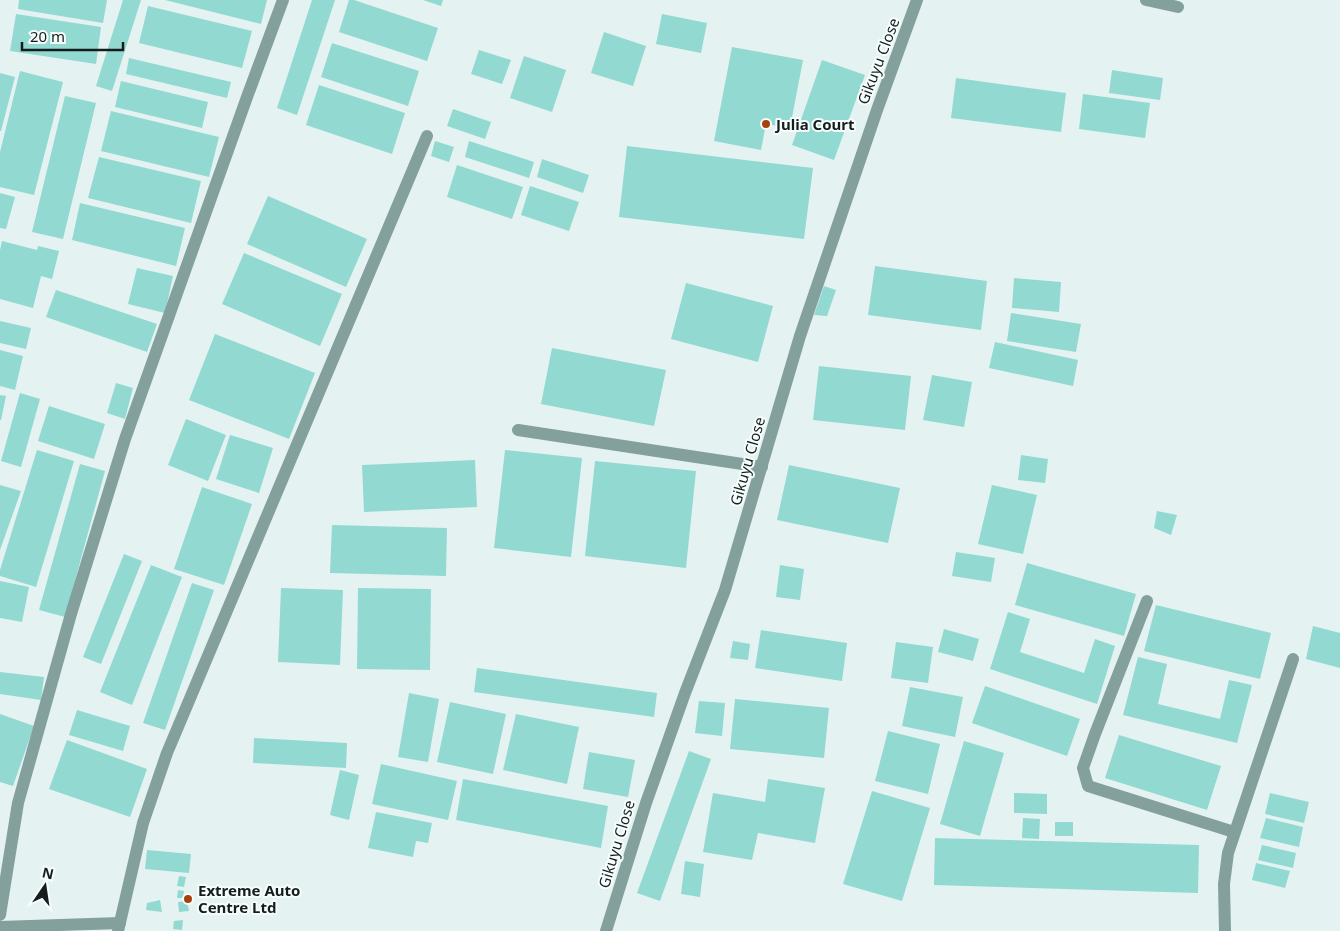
<svg xmlns="http://www.w3.org/2000/svg" width="1340" height="931" viewBox="0 0 1340 931" font-family="'Noto Sans',sans-serif">
  <rect width="100%" height="100%" fill="#e4f3f1"/>
  <g fill="#92d9d2">
    <path d="M19 0H107L103 23 18 9Z"/>
    <path d="M123 0H141L112 91 96 86Z"/>
    <path d="M165 0H267L261 24Z"/>
    <path d="M312 0H335L297 115 277 108Z"/>
    <path d="M349 0H354L438 28 427 61 339 32Z"/>
    <path d="M423 0H443L441 6Z"/>
    <path d="M148 6 252 31 242 68 139 43Z"/>
    <path d="M16 14 101 27 96 64 10 51Z"/>
    <path d="M662 14 707 23 701 53 656 44Z"/>
    <path d="M604 32 646 46 633 86 591 73Z"/>
    <path d="M332 43 419 71 408 106 321 77Z"/>
    <path d="M732 47 803 60 790 128 766 124 761 150 714 141Z"/>
    <path d="M479 50 511 60 502 84 471 74Z"/>
    <path d="M524 56 566 70 552 112 510 98Z"/>
    <path d="M129 58 231 82 227 98 126 74Z"/>
    <path d="M822 60 865 75 834 160 792 145Z"/>
    <path d="M1112 70 1163 78 1160 100 1109 93Z"/>
    <path d="M20 71 63 82 34 195 0 187V152Z"/>
    <path d="M0 73 15 77 1 131H0Z"/>
    <path d="M956 78 1066 93 1061 132 951 118Z"/>
    <path d="M121 81 208 102 202 128 115 107Z"/>
    <path d="M319 85 405 113 392 154 306 125Z"/>
    <path d="M1083 94 1150 103 1145 138 1079 129Z"/>
    <path d="M65 96 96 103 63 239 32 232Z"/>
    <path d="M453 109 491 122 485 139 447 126Z"/>
    <path d="M111 111 219 137 209 177 101 151Z"/>
    <path d="M435 141 454 147 449 162 431 156Z"/>
    <path d="M469 141 534 162 529 178 465 157Z"/>
    <path d="M627 146 813 168 804 239 619 217Z"/>
    <path d="M99 157 201 181 191 223 88 198Z"/>
    <path d="M542 159 589 175 583 193 537 177Z"/>
    <path d="M457 165 523 187 512 219 447 197Z"/>
    <path d="M530 186 579 202 569 231 521 215Z"/>
    <path d="M0 193 15 197 6 229 0 228Z"/>
    <path d="M268 196 367 239 346 287 247 244Z"/>
    <path d="M80 203 185 228 176 266 72 240Z"/>
    <path d="M2 241 37 250 38 246 59 251 52 279 41 276 33 308 0 299V250Z"/>
    <path d="M244 253 342 294 320 346 222 304Z"/>
    <path d="M875 266 987 281 981 330 868 315Z"/>
    <path d="M137 268 173 276 165 313 128 304Z"/>
    <path d="M1014 278 1061 282 1059 312 1012 308Z"/>
    <path d="M686 283 773 306 758 362 671 339Z"/>
    <path d="M824 286 836 290 827 316 814 315Z"/>
    <path d="M56 290 157 324 147 352 46 317Z"/>
    <path d="M1011 313 1081 324 1076 352 1007 341Z"/>
    <path d="M0 321 31 328 26 349 0 343Z"/>
    <path d="M215 334 315 373 289 439 189 400Z"/>
    <path d="M995 342 1078 360 1073 386 989 368Z"/>
    <path d="M552 348 666 370 654 426 541 404Z"/>
    <path d="M0 350 23 356 15 390 0 386Z"/>
    <path d="M819 366 911 376 905 430 813 420Z"/>
    <path d="M932 375 972 382 964 427 923 420Z"/>
    <path d="M116 383 133 388 125 419 107 413Z"/>
    <path d="M20 393 40 399 21 467 1 461Z"/>
    <path d="M0 395 6 396 1 420H0Z"/>
    <path d="M49 406 105 424 94 459 38 441Z"/>
    <path d="M186 419 226 435 208 481 168 465Z"/>
    <path d="M230 435 273 448 259 493 216 479Z"/>
    <path d="M37 450 74 461 36 587 0 576V570Z"/>
    <path d="M505 450 582 458 571 557 494 548Z"/>
    <path d="M1021 455 1048 459 1045 483 1018 480Z"/>
    <path d="M475 460 477 507 364 512 362 465Z"/>
    <path d="M595 461 696 471 686 568 585 556Z"/>
    <path d="M80 464 105 471 65 617 39 610Z"/>
    <path d="M789 465 900 488 888 543 777 520Z"/>
    <path d="M0 485 21 491 0 550Z"/>
    <path d="M992 485 1037 495 1023 554 978 544Z"/>
    <path d="M202 487 252 504 224 585 174 569Z"/>
    <path d="M1157 511 1177 515 1171 535 1154 528Z"/>
    <path d="M332 525 447 528 446 576 330 573Z"/>
    <path d="M956 552 995 558 991 582 952 576Z"/>
    <path d="M124 554 142 561 101 664 83 657Z"/>
    <path d="M1027 563 1136 594 1124 636 1015 605Z"/>
    <path d="M151 565 182 577 132 705 100 692Z"/>
    <path d="M780 565 804 569 800 600 776 597Z"/>
    <path d="M0 581 29 587 22 622 0 618Z"/>
    <path d="M192 583 214 590 165 730 143 723Z"/>
    <path d="M281 588 343 590 340 665 278 662Z"/>
    <path d="M358 588 431 589 430 670 357 669Z"/>
    <path d="M1156 605 1271 633 1260 679 1144 651Z"/>
    <path d="M1008 612 1030 619 1020 652 1084 673 1095 639 1115 646 1097 704 990 669Z"/>
    <path d="M1313 626 1340 633V668L1306 659Z"/>
    <path d="M944 629 979 639 973 661 938 652Z"/>
    <path d="M761 630 847 643 842 681 755 668Z"/>
    <path d="M733 641 750 644 748 660 730 658Z"/>
    <path d="M896 642 933 647 928 683 891 678Z"/>
    <path d="M1138 657 1167 664 1158 704 1220 719 1229 680 1252 685 1237 743 1123 715Z"/>
    <path d="M477 668 657 693 654 717 474 692Z"/>
    <path d="M0 672 44 677 41 700 0 694Z"/>
    <path d="M985 686 1080 719 1067 756 972 723Z"/>
    <path d="M910 687 963 697 955 737 902 726Z"/>
    <path d="M409 693 439 699 428 762 398 757Z"/>
    <path d="M735 699 829 708 824 758 730 749Z"/>
    <path d="M699 701 725 703 722 736 695 733Z"/>
    <path d="M450 702 506 714 493 774 437 762Z"/>
    <path d="M77 710 130 726 123 751 69 735Z"/>
    <path d="M0 714 34 726 13 786 0 782Z"/>
    <path d="M516 714 579 727 567 784 503 770Z"/>
    <path d="M888 731 940 744 928 794 875 781Z"/>
    <path d="M1119 735 1221 766 1207 810 1105 778Z"/>
    <path d="M254 738 347 743 346 768 253 763Z"/>
    <path d="M67 740 147 769 130 817 49 789Z"/>
    <path d="M964 741 1004 753 980 836 940 824Z"/>
    <path d="M689 751 711 759 660 901 637 893Z"/>
    <path d="M589 752 635 760 628 797 583 789Z"/>
    <path d="M381 764 457 781 448 820 372 804Z"/>
    <path d="M340 770 359 775 349 820 330 815Z"/>
    <path d="M463 779 608 806 601 848 456 820Z"/>
    <path d="M768 779 825 788 815 843 758 833 752 860 703 852 713 793 765 802Z"/>
    <path d="M872 791 930 808 902 901 843 884Z"/>
    <path d="M1014 793 1047 794V814L1014 813Z"/>
    <path d="M1270 793 1309 802 1304 823 1265 814Z"/>
    <path d="M376 812 432 823 428 843 416 841 413 857 368 848Z"/>
    <path d="M1023 818 1040 819 1039 839 1022 838Z"/>
    <path d="M1266 818 1303 827 1299 847 1260 838Z"/>
    <rect x="1055" y="822" width="18" height="14"/>
    <path d="M935 838 1199 845 1198 893 934 885Z"/>
    <path d="M1262 845 1296 853 1293 868 1258 860Z"/>
    <path d="M147 850 191 854 189 873 145 869Z"/>
    <path d="M685 861 704 864 700 897 681 894Z"/>
    <path d="M1256 863 1290 871 1285 888 1252 880Z"/>
    <path d="M179 876 186 877 184 887 177 886Z"/>
    <path d="M178 890 184 891 183 898H177Z"/>
    <path d="M160 900 162 912 146 910 147 903Z"/>
    <path d="M187 901 189 911 179 912 178 902Z"/>
    <path d="M183 920 182 930 173 929 174 921Z"/>
  </g>
  <g fill="none" stroke-linecap="round" stroke-linejoin="round">
    <g stroke="#84a09d" stroke-width="12">
      <path d="M518 430 762 467"/>
      <path d="M118 931 143 823 167 753 427 136"/>
    </g>
    <g stroke="#84a09d" stroke-width="12">
      <path d="M1146 0 1178 7"/>
      <path d="M1147 601 1095 734 1083 768 1088 786 1234 832"/>
      <path d="M0 915 18 803 71 614 125 439 247 97 283 0"/>
      <path d="M0 927 120 923"/>
      <path d="M606 931 646 803 685 693 725 590 800 336 877 110 917 0"/>
      <path d="M1225 931 1224 884 1228 853 1293 659"/>
    </g>
  </g>
  <g fill="#a6410e" stroke="#f6fefd" stroke-width="2">
    <circle cx="766" cy="124" r="5"/>
    <circle cx="188" cy="899" r="5"/>
  </g>
  <g text-anchor="middle" dominant-baseline="central" stroke-width="4" stroke-linejoin="round" paint-order="stroke">
    <g font-size="15" fill="#171d1c" stroke="#f6fefd">
      <text transform="translate(878 61) rotate(-69)">Gikuyu Close</text>
      <text transform="translate(747 461) rotate(-74)">Gikuyu Close</text>
      <text transform="translate(616 844) rotate(-73)">Gikuyu Close</text>
    </g>
    <g font-size="15" font-weight="bold" fill="#171d1c" stroke="#f6fefd" text-anchor="start">
      <text x="776" y="124">Julia Court</text>
      <text x="198" y="890">Extreme Auto<tspan x="198" dy="17">Centre Ltd</tspan></text>
    </g>
  </g>
  <g transform="translate(45 886) rotate(13)" stroke="#f6fefd" stroke-width="4" paint-order="stroke">
  <path d="M0-4L9 19L0 12L-9 19Z" fill="#171d1c"/>
  <text y="-8" font-size="14" font-weight="bold" text-anchor="middle" fill="#171d1c">N</text>
  </g>
  <path d="M22 42v8h101v-8" fill="none" stroke="#171d1c" stroke-width="2.5"/>
  <text x="30" y="42" font-size="15" fill="#171d1c" stroke="#f6fefd" stroke-width="4" paint-order="stroke">20 m</text>
</svg>
